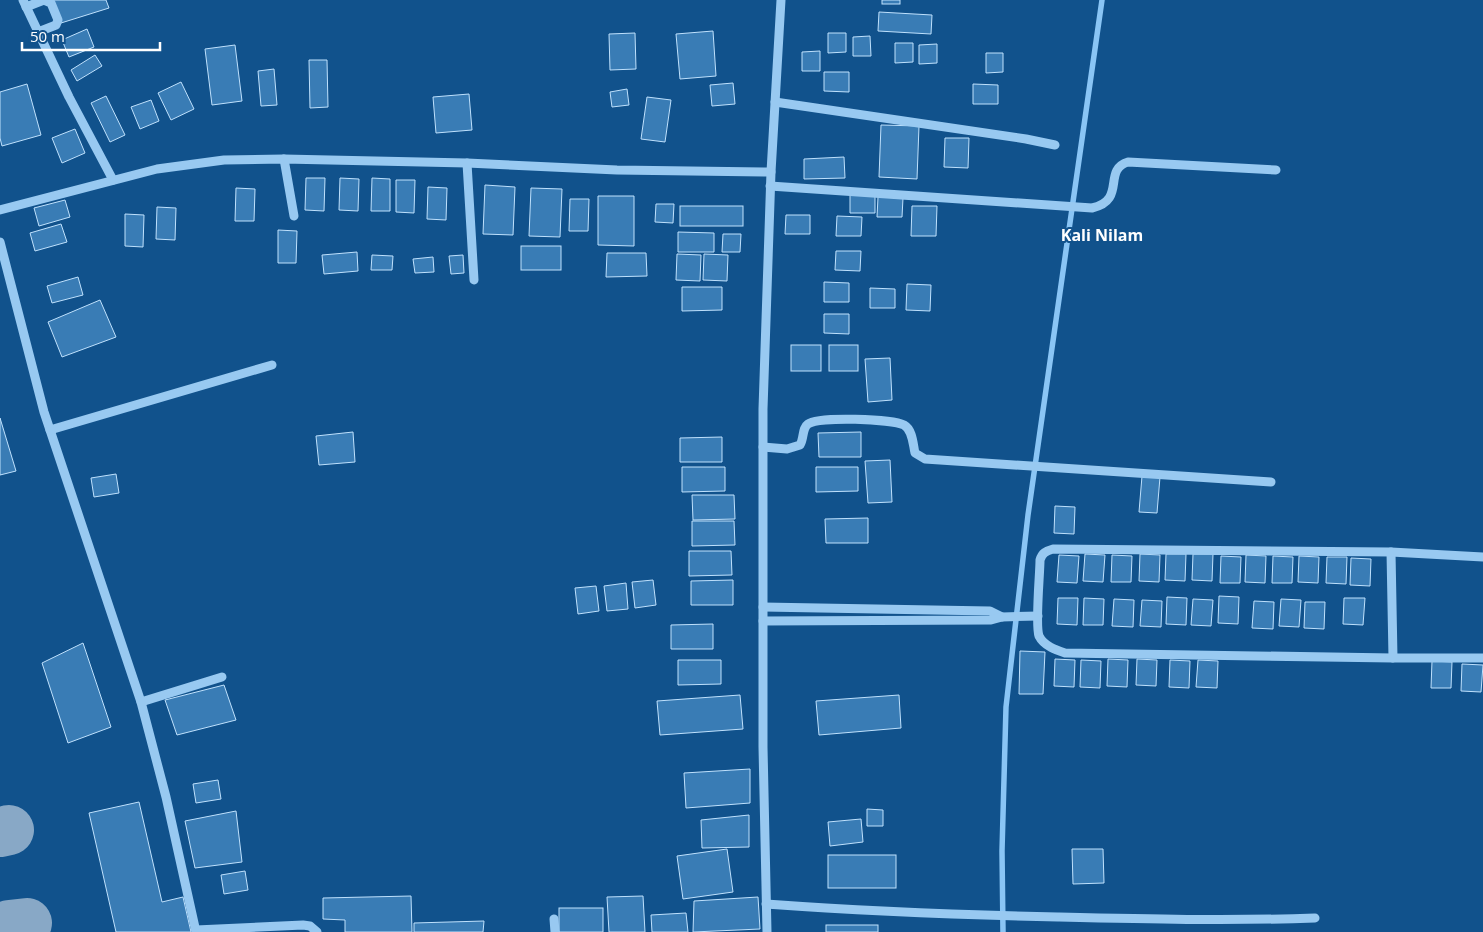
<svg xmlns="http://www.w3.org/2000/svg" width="1483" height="932" viewBox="0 0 1483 932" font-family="'Open Sans',sans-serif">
  <rect width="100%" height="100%" fill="#11528c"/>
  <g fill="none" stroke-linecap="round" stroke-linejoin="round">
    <path stroke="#8ac5f5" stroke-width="5.5" d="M1003 932 1002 851 1006 707 1028 515 1102 0"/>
    <g stroke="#88a8c6" stroke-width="50">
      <path d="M0 832 9 830"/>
      <path d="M6 932 9 925 27 923"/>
    </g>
  </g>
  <g fill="#397cb5" stroke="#bfe1fd">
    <path d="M53 0H106L109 8 61 23Z"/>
    <rect x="882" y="0" width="18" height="4"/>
    <path d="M879 12 932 15 931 34 878 31Z"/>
    <path d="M87 29 94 47 69 57 62 40Z"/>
    <path d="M713 31 716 76 680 79 676 34Z"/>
    <path d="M635 33 636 69 610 70 609 34Z"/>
    <path d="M828 33H846V52L828 53Z"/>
    <path d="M870 36 871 56H853V37Z"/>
    <path d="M895 43H913V62L895 63Z"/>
    <path d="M937 44V63L919 64V45Z"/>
    <path d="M235 45 242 101 212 105 205 49Z"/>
    <path d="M820 51V71H802V52Z"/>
    <path d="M986 53H1003V72L986 73Z"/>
    <path d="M95 55 102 66 77 81 71 70Z"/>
    <path d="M309 60H327L328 107 310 108Z"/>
    <path d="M274 69 277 105 261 106 258 71Z"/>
    <path d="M824 72H849V92L824 91Z"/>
    <path d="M181 82 194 109 171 120 158 93Z"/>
    <path d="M733 83 735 104 712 106 710 85Z"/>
    <path d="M27 84 41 135 2 146 0 138V92Z"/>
    <path d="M973 84 998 85V104H973Z"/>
    <path d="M627 89 629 105 612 107 610 92Z"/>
    <path d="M469 94 472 130 436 133 433 97Z"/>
    <path d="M106 96 125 135 110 142 91 103Z"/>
    <path d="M647 97 671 100 665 142 641 139Z"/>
    <path d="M151 100 159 121 140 129 131 107Z"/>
    <path d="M881 125 919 126 917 179 879 177Z"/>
    <path d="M75 129 85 153 62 163 52 138Z"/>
    <path d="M945 138H969L968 168 944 167Z"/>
    <path d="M844 157 845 178 804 179V159Z"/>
    <path d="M306 178H325L324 211 305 210Z"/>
    <path d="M340 178 359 179 358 211 339 210Z"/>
    <path d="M372 178 390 179V211H371Z"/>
    <path d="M396 180H415L414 213 396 212Z"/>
    <path d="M485 185 515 187 513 235 483 234Z"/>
    <path d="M428 187 447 188 446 220 427 219Z"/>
    <path d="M236 188 255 189 254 221H235Z"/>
    <path d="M531 188 562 189 560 237 529 236Z"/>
    <path d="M850 193 875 194V213H850Z"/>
    <path d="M598 196H634V246L598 245Z"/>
    <path d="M878 197 903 198 902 217H877Z"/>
    <path d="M570 199H589L588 231H569Z"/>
    <path d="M65 200 70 217 39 226 34 208Z"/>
    <path d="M656 204H674L673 223 655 222Z"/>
    <rect x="680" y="206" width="63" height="20"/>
    <path d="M912 206H937L936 236H911Z"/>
    <path d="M157 207 176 208 175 240 156 239Z"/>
    <path d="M125 214 144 215 143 247 125 246Z"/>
    <path d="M786 215H810V234H785Z"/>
    <path d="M837 216 862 217 861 236H836Z"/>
    <path d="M61 224 67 242 35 251 30 233Z"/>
    <path d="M278 230 297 231 296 263H278Z"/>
    <path d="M678 232 714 233V252H678Z"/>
    <path d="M723 234H741L740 252H722Z"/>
    <rect x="521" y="246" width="40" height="24"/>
    <path d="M836 251H861L860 271 835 270Z"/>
    <path d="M357 252 358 271 324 274 322 255Z"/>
    <path d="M607 253H646L647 276 606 277Z"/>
    <path d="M677 254 701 255 700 281 676 280Z"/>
    <path d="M704 254 728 255 727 281 703 280Z"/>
    <path d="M372 255 393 256 392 270H371Z"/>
    <path d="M463 255 464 273 451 274 449 256Z"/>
    <path d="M433 257 434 272 415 273 413 259Z"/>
    <path d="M78 277 83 295 52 303 47 286Z"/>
    <path d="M824 282 849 283V302H824Z"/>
    <path d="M907 284 931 285 930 311 906 310Z"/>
    <path d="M682 287H722V310L682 311Z"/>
    <path d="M870 288 895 289V308H870Z"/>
    <path d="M100 300 116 337 62 357 48 322Z"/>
    <path d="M824 314H849V334L824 333Z"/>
    <rect x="791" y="345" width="30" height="26"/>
    <rect x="829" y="345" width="29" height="26"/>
    <path d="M890 358 892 400 868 402 865 359Z"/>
    <path d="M0 418 16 471 0 475Z"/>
    <path d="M353 432 355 462 319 465 316 436Z"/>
    <path d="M861 432V457H819L818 433Z"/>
    <path d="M722 437V462H680V438Z"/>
    <path d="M890 460 892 502 868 503 865 461Z"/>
    <path d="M682 467H725V491L682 492Z"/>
    <path d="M816 467H858V491L816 492Z"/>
    <path d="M116 474 119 493 94 497 91 478Z"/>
    <path d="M1142 476 1160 477 1157 513 1139 512Z"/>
    <path d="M692 495H734L735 519 693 520Z"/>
    <path d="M1055 506 1075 507 1074 534 1054 533Z"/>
    <path d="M868 518V543H826L825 519Z"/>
    <path d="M692 521H734L735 545 692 546Z"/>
    <path d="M689 551H731L732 575 689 576Z"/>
    <path d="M1085 554 1105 555 1103 582 1083 581Z"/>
    <path d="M1140 554 1160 555 1159 582 1139 581Z"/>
    <path d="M1166 554H1186L1185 581 1165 580Z"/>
    <path d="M1193 554H1213L1212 581 1192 580Z"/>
    <path d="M1059 555 1079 556 1077 583 1057 582Z"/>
    <path d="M1112 555 1132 556 1131 582H1111Z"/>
    <path d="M1246 555 1266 556 1265 583 1245 582Z"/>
    <path d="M1221 556 1241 557 1240 583H1220Z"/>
    <path d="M1273 556 1293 557 1292 583H1272Z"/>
    <path d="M1299 556 1319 557 1318 583 1298 582Z"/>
    <path d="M1327 557H1347L1346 584 1326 583Z"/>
    <path d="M1351 558 1371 559 1370 586 1350 585Z"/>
    <path d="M653 580 656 605 635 608 632 582Z"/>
    <path d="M733 580V605H691V581Z"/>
    <path d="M626 583 628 609 607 611 604 586Z"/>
    <path d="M596 586 599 611 578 614 575 588Z"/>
    <path d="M1219 596 1239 597 1238 624 1218 623Z"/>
    <path d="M1167 597 1187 598 1186 625 1166 624Z"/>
    <path d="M1058 598H1078L1077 625 1057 624Z"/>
    <path d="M1084 598 1104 599 1103 625H1083Z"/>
    <path d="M1344 598H1365L1363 625 1343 624Z"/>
    <path d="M1114 599 1134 600 1133 627 1112 626Z"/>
    <path d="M1193 599 1213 600 1211 626 1191 625Z"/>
    <path d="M1281 599 1301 600 1299 627 1279 626Z"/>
    <path d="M1142 600 1162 601 1161 627 1140 626Z"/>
    <path d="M1254 601 1274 602 1273 629 1252 628Z"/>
    <path d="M1305 602H1325L1324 629 1304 628Z"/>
    <path d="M713 624V649H671V625Z"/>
    <path d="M83 643 111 727 68 743 42 663Z"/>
    <path d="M1020 651 1045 652 1043 694H1019Z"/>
    <path d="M1055 659 1075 660 1074 687 1054 686Z"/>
    <path d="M1108 659 1128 660 1127 687 1107 686Z"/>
    <path d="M1137 659 1157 660 1156 686 1136 685Z"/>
    <path d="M678 660H721V684L678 685Z"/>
    <path d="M1081 660 1101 661 1100 688 1080 687Z"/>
    <path d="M1170 660 1190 661 1189 688 1169 687Z"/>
    <path d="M1198 660 1218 661 1217 688 1196 687Z"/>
    <path d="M1432 661 1452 662 1451 688H1431Z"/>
    <path d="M1462 664 1483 665 1481 692 1461 691Z"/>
    <path d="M224 685 236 720 177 735 165 700Z"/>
    <path d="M740 695 743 729 660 735 657 701Z"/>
    <path d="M899 695 901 728 819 735 816 701Z"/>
    <path d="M750 769V803L686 808 684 773Z"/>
    <path d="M218 780 221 799 196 803 193 784Z"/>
    <path d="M139 802 162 902 183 897 191 932H116L89 813Z"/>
    <path d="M867 809 883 810V826H867Z"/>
    <path d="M236 811 242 862 195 868 185 821Z"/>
    <path d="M749 815V847L702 848 701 820Z"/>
    <path d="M861 819 863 842 830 846 828 822Z"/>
    <path d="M727 849 733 892 683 899 677 856Z"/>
    <path d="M1072 849H1103L1104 883 1073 884Z"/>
    <rect x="828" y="855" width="68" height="33"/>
    <path d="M245 871 248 890 224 894 221 875Z"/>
    <path d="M411 896 412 932H345V920L323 919V898Z"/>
    <path d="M643 896 645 932H609L607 897Z"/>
    <path d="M758 897 760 929 693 932 694 901Z"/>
    <rect x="559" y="908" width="44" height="24"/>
    <path d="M686 913 688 932H652L651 915Z"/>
    <path d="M484 921 483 932H414V923Z"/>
    <rect x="826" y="925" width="52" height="7"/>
  </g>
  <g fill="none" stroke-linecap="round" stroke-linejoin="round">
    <g stroke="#98c9f1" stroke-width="9">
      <path d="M23 0 69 97 113 180"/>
      <path d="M26 7 44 0 51 3 58 20 56 25 38 32"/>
      <path d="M775 102 1026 139 1055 145"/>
      <path d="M284 159 294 216"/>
      <path d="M467 163 474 280"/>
      <path d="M770 186 1092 208C1127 200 1102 170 1128 162L1276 170"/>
      <path d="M0 210 157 169 224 160 284 159 467 163 617 170 771 172"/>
      <path d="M0 242 44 412 141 702 166 797 196 932"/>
      <path d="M50 430 272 365"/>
      <path d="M763 447 787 449 800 445C804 439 802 428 808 424 818 416 892 419 904 425 913 430 913 445 915 453L925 459 1271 482"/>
      <path d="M1391 552 1393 658"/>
      <path d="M1483 557 1391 552 1053 549C1046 551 1042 553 1040 560 1040 574 1035 625 1039 636 1044 646 1056 650 1065 653L1393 658H1483"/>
      <path d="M763 607 990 611 1002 617"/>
      <path d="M763 621 991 620 1002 617 1038 616"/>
      <path d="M141 702 222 677"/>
      <path d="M766 904C863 911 960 915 1058 917 1144 919 1229 921 1315 918"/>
      <path d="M554 919 555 932"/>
      <path d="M196 930 303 925 310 926 317 932"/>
      <path d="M767 932 763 747V409L771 172 781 0"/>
    </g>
  </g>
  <g text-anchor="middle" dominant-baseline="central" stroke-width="4" stroke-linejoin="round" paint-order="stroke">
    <g font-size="16" font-weight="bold" fill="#fff" stroke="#11528c">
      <text x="1102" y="235">Kali Nilam</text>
    </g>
  </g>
  <path d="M22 42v8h138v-8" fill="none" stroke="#ffffff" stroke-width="2.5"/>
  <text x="30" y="42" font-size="15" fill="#ffffff" stroke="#11528c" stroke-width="4" paint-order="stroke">50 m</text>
</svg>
